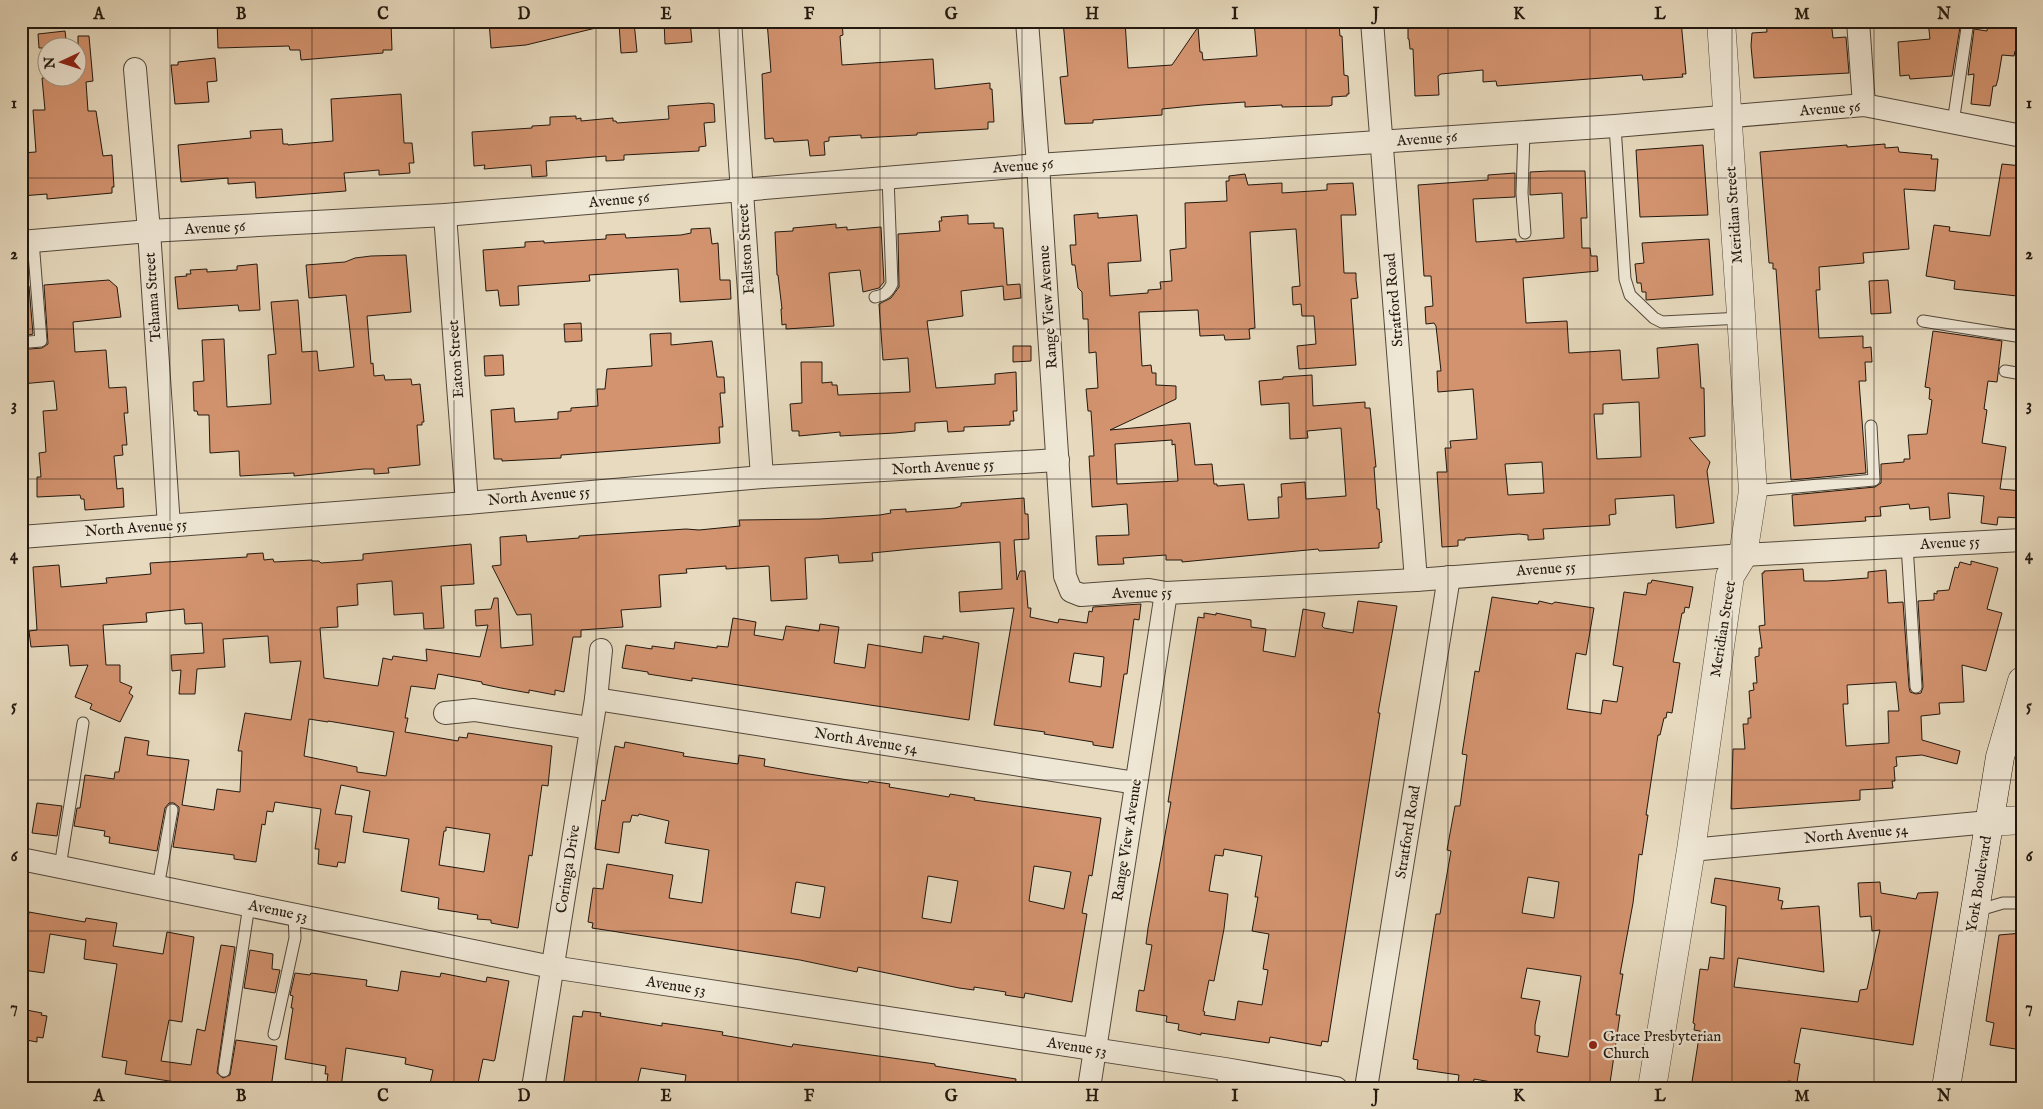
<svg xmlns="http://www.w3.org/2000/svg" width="2043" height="1109" viewBox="0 0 2043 1109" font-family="'IM FELL English',serif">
  <rect width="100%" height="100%" fill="#e7dabe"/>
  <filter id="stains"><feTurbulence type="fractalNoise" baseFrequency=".004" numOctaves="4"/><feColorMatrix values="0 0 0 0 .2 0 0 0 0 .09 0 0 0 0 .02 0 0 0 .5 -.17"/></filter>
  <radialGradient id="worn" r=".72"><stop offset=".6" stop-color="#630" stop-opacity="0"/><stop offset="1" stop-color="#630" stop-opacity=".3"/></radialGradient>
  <g fill="#d3936f" stroke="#22180f" fill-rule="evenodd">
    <path d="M217 21H275L307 22V25L379 21V24L391 23 392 50H383V53L301 60 300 50H290L289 46 218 48Z"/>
    <path d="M489 21H599L600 27 526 45 491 48Z"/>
    <path d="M664 21H690L692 42 665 44Z"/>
    <path d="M767 21H842L843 35 840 36 842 65 933 59 935 89 990 83V89H992L994 122H988V129L917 133V135L861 138V135L829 137V141L824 142 825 155 810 156 808 140 774 142 773 138 765 139 762 74 771 72Z"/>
    <path d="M1063 21H1125L1128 68 1172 65 1198 27 1200 52H1202L1203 60 1257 56 1254 21H1272V27L1339 24 1340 36H1342L1344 75 1348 76 1349 94H1347V96L1332 97V105L1329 106 1282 107V105L1245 107V102L1202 105 1162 109V115L1093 120V123L1065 124 1060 77 1068 76Z"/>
    <path d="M1408 21H1681L1686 74H1682L1683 77 1643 80 1642 75 1497 86 1496 81 1483 82V70L1441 74 1438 76 1439 95 1415 96 1413 49H1410L1409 39H1408Z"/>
    <path d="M1766 21H1831L1833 38 1846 37 1849 73 1754 78 1751 46 1752 33 1767 32Z"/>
    <path d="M1928 21H1959L1960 27 1952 76 1910 79 1909 75 1900 76 1898 42 1930 39Z"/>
    <path d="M1988 21H2022V52L2015 51 2014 56 2002 55 1998 79 1996 86H1993L1990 106 1971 104 1974 74 1968 75 1974 29 1987 31Z"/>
    <path d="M634 22 637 52 621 53 619 24Z"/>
    <path d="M65 31 67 48H39L38 34Z"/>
    <path d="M78 36H89L93 81 86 82 88 111H96L103 156 112 155 114 187H112V193L47 199V194L21 196V153L36 152 33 110H45L42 78H78Z"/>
    <path d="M215 58 217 81 207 82 209 102 175 104 171 65H178V62Z"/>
    <path d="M401 94 404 143H412L414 163H409L410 173 379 175V170L344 173 346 191 256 198 255 182 228 184V178L181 182 178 145 251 138 250 131 282 129 283 144H288V145L333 141 331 99Z"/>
    <path d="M709 103 714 104 715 122 704 123 706 146 699 147V151L624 155V160L606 161V156L546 161 547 176 532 177 531 165 484 169 485 165 474 166 472 132 532 128V126L550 125V117L576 116V119L581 118V121L613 118V121H616L617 123 669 119 668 106Z"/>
    <path d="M1885 144V148L1898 147 1899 152 1932 155 1931 159H1938L1935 191 1904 189 1909 249 1863 253 1864 263 1819 267 1820 290H1816L1819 338 1863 336V348L1871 347 1872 362H1865L1866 381H1859L1866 473 1791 480 1776 269H1773V263H1769L1760 152 1847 145V147Z"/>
    <path d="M1703 145 1708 215 1640 217 1636 150Z"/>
    <path d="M2002 164 2022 166V292L2018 291 2017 296 1954 289 1955 281 1926 276 1934 225 1950 227 1949 231 1990 236Z"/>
    <path d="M1549 171H1585L1587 218H1581L1582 248H1590L1591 256H1597L1598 271 1523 278 1526 323 1567 321 1569 353 1620 350 1622 380 1659 378 1657 348 1698 344 1701 388H1704L1705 436 1689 438 1710 462 1707 471 1714 523 1676 528 1674 495 1615 499 1616 514 1609 515 1610 525 1543 529 1544 539 1528 540V535L1519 534 1465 538V540H1458V546L1442 547 1437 472H1447L1445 448H1451L1450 441 1477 439 1473 389 1438 392 1437 371H1441L1436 326 1434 323 1426 324 1425 307 1433 306 1431 276H1424L1418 185 1488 180V175L1515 173V197L1473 199 1476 242 1516 239V242L1564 238 1562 193 1530 195V172ZM1639 402 1641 457 1597 459 1594 414H1603V404ZM1542 462 1544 493 1508 495 1505 464Z"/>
    <path d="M1245 174 1248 185 1282 183V193L1327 190V184L1353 183 1356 215H1341L1344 273H1356V280L1358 298 1351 299 1356 365 1299 369 1297 346 1316 344 1314 316H1302L1301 304 1293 305 1292 287 1300 286 1296 229 1250 232 1255 328 1249 329 1250 339 1225 340 1224 335 1200 336 1198 310 1139 312 1142 366 1151 365 1152 373H1156V385L1176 386V399L1110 430 1190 423 1195 465 1212 464 1214 484H1217V486L1244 484 1248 520 1279 518 1278 497H1282L1281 484 1305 482 1306 499 1346 496 1341 428 1307 431 1308 438 1290 439 1289 403 1261 405 1259 381 1283 379V377L1312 375 1313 406 1365 402V408H1370L1376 467H1374L1377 509H1379L1382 542 1379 543V548L1319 551 1318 549 1182 562V560H1166V555L1123 558 1124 564 1098 565 1096 536 1129 535 1127 504 1092 507 1089 456H1094L1091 411H1088L1086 389 1098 388 1096 352 1089 353 1088 319H1083L1082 292 1078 288 1075 265H1072L1070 245H1076L1074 215 1098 213V218L1137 215 1141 261 1108 263 1110 296 1148 293V290L1161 289 1160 282 1172 281 1170 250 1186 248 1185 203 1227 201 1226 181H1229V176ZM1172 440V445L1175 444 1178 481 1117 484 1115 444Z"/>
    <path d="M968 215V224L994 223V228H1003L1007 285 1020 284 1021 298 1004 300 1003 286 961 291 963 316 927 321 936 388 995 384V374L1016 372 1017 411H1013L1014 421H1010V425L964 427V431L948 432 947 421 915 423V431L895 433 840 436V432L799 436V431H792L790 404 802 403 801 362H822V383L832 382V385H837L838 395 910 392 908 358 883 360 879 304 891 298 899 287 898 234 940 231 939 221H942L941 217Z"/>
    <path d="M836 224V228L847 227V230L881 227 884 282 879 288 863 292 860 270 829 273 834 326 786 329V324L782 325 781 309H782L778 275H777L775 232 793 231V228Z"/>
    <path d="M710 228 712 244 718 243 720 280H730L731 299 680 302 678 269 589 275 590 281 518 286 519 305 500 306 498 290 486 291 483 250 525 247V242L544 241V243L606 239V235L625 234 626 238 681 235 691 233V229Z"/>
    <path d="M1709 239 1713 295 1646 300V292H1642L1641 283H1637L1635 264 1644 263 1642 243Z"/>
    <path d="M406 255 411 312 367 316 371 364 373 363 374 376 384 375 385 380 411 379 412 385 420 384 424 422H422V425H417L420 465 388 468 389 473 374 474V469H364L294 476V473L240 476 239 451 210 453 209 415H198L197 411H194L193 382 204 381 202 340 224 339 227 407 271 404 268 355 276 354 271 302 298 300 302 352 317 351 319 371 354 367 346 295 309 298 306 265 345 262 355 258 371 256Z"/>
    <path d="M257 264 260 310 239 311 238 305 178 309 175 277 187 276 186 274H191L190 270 207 269V272L237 270V266Z"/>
    <path d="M109 280 117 287 121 317 73 322 75 352 106 350 109 388 126 387 128 413H124L127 445H122L123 455 114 456 117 489 123 488 124 507 85 510 84 499H81L80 495 37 497V477H41L39 453 46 452 43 411 57 410 54 381 21 384V286H29L33 334 24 336 22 342 23 347 30 349 42 348 48 344 44 285Z"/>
    <path d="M1888 280 1891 313 1871 314 1869 281Z"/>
    <path d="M581 323 582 341 565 342 564 324Z"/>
    <path d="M1933 331 2002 341 1997 382 1988 381 1984 409 1987 410 1982 443 2006 447 2000 489 2022 491V518L1998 517 1997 525 1981 523 1984 496 1948 493 1950 518 1930 520 1929 507 1910 509 1909 504 1880 507 1881 516 1865 517 1866 521 1794 526 1792 495 1875 487 1881 483V464L1904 462V459H1910L1908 435 1927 434 1932 400 1929 399 1930 388 1925 387Z"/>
    <path d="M671 333V345L712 341 717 377H724L725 393H720L723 427H719L720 443 561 455V458L502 461V459H494L491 410 514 408 515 422 558 419V412L571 411V408L598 406 597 389H605L607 369 652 366 650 334Z"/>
    <path d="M1013 346H1031V361L1013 362Z"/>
    <path d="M503 355 504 375 485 376 484 356Z"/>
    <path d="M1024 498 1025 514H1028L1029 539 1014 540 1017 580 1020 571H1025L1028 608H1031L1030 617 1058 623 1059 619 1087 623 1089 611 1092 612 1093 607 1141 604 1139 620 1134 619 1127 674H1124L1113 748 1093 745V742L1044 734 1045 732 994 725 1014 608 960 612 959 592 1002 589 1000 542 912 549 872 553 873 561 839 563 838 555 805 558 807 599 771 601 769 566 726 569V566L686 569 687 573 659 575 661 607 621 610 623 627 581 630V637H573L564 692 555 690V695L529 690V693L501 688 482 684V682L438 674 435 689 411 686 405 718H408L405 732 458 741 459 737 467 738 468 733 552 746 548 786 542 785 532 856 529 855 518 928 491 923V920L477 919 478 915 438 909 439 898 401 891 409 839 363 832 370 791 341 785 335 814 352 816 345 863 338 862 337 867 318 864 319 849H315L321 809 275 802 273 812 267 811 265 825 262 824 256 862 234 859V855L173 847 179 811V807L174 803H169L165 808 157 851 109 843 110 837 104 836 105 831 74 826 77 808H80L85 775 114 779 115 772H119L125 737 149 741 147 755 189 760 182 805 214 810 217 789 240 792 242 751H238L245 713 291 720 301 661 270 663 268 636 223 639 225 667 197 669 195 694H179L181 670 172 671 171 655 204 653 202 623 185 624 184 609 146 613 147 622 103 625 106 665H120V682L132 687 129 693 133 696 120 722 90 709 92 704 75 697 88 665 70 666 68 645 31 647 29 631 37 630 33 567 59 565 61 587 107 583 106 578 151 574 150 563 247 557V554L263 553 264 560 273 559 274 562 312 560V561H319L321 563 363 560V554L471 544 474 584 441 586 444 628 424 629 423 613 394 615 392 581 357 584 358 605 337 607 338 627 320 628 324 678 378 686 383 658 392 660 393 656 427 661 426 649 480 657 488 625 476 626 475 610 491 609 494 598H498L501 648 533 645 531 614 517 615 492 566 501 565 500 537 526 535 527 542 579 538V536L686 529 699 530 740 526 739 520 820 519 880 515 891 513 890 510 906 509V512L955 508 961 506V503ZM1074 653 1104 657 1101 687 1069 682ZM309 719 328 722V721L394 732 386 776 357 772V767L304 756ZM446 827 490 834 484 872 439 865 444 831H446Z"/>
    <path d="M1971 561 1998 568 1987 609 2002 613 1986 671 1962 665 1964 702 1939 703 1940 714 1921 716 1922 740 1960 751 1957 764 1922 755 1896 757 1897 766 1894 767 1895 781H1892L1893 788 1860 790V800L1731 809 1733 749H1745L1743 724H1748V718H1751L1749 691 1754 690 1753 683H1757L1755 657 1759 656V648H1762L1759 626 1765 625 1762 573H1764V571L1803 569 1804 581H1827L1868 578V572L1886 570 1888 603 1903 602 1909 687 1910 692 1916 694 1921 693 1923 687 1918 601 1934 600V593L1937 594V591L1949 590 1955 567 1958 568 1960 562 1971 565ZM1896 682 1899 711H1888L1889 743 1846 746 1843 704H1848L1847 685Z"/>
    <path d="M1652 580 1693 587 1689 608 1685 607 1684 613H1682L1673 662 1680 663 1672 713 1667 712 1666 718H1664L1660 735H1658L1646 815H1648L1642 855 1639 854 1633 903 1620 974H1623L1616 1015H1620L1610 1083 1606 1082 1605 1088H1555L1516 1082 1515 1086 1474 1079 1473 1085 1458 1082 1459 1075 1417 1069 1418 1060 1413 1059 1416 1041 1436 914H1440L1451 851 1447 850 1455 806H1460L1467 755 1462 754 1475 671 1479 672 1492 597 1538 604 1539 601 1552 604 1555 602 1594 608 1586 655 1576 653 1567 709 1601 714 1603 700 1617 702 1623 667 1613 665 1624 592 1646 595 1648 583H1651ZM1528 877 1559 882 1554 918 1522 913ZM1527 968 1581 976 1568 1057 1537 1052 1540 1036 1535 1035V1025L1540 1001 1521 998Z"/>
    <path d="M1358 601 1397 606 1378 713H1380L1328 1042 1322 1041 1321 1046 1270 1037 1269 1043 1201 1033V1035L1178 1030 1179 1024 1166 1022 1167 1016 1136 1011 1139 990 1144 991 1152 945 1146 944 1148 928 1171 802H1168L1198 617 1204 618V613L1216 615V613L1251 620V627L1266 629 1263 651 1295 657 1303 609 1325 613 1322 626 1324 628 1353 633ZM1224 849 1262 856 1255 897H1258L1252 931 1269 934 1263 969 1268 970 1262 1005 1238 1001 1235 1020 1204 1015 1205 1012 1203 1011 1209 980 1214 981 1224 929 1228 894 1209 891 1215 855 1223 856Z"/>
    <path d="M733 618 756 622 754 635 783 640 786 626 819 631 820 624 839 627 834 663 865 668 868 644 922 653 924 636 943 639V636L979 643 969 720 692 678V681L648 674V672L622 668 626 645 652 649V646L674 649 675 642 717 648V646L728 647Z"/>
    <path d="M625 742 684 753 683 756 738 764 739 755 765 759 764 766 809 774 868 783 869 781 890 784 889 787 949 797 950 794 975 798 974 800 1101 818 1092 876 1089 875 1082 913 1087 914 1072 1002 1025 993 1024 998 1005 995 1006 992 974 987V990L959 988 858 967 857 972 800 960 592 928 593 923 588 922 593 888 603 889 607 864 673 875 669 898 702 903 709 850 665 843 669 821 639 814 638 816 632 815 630 822H623L619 853 595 849 602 800 605 801 615 746 624 748ZM1034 866 1071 872 1064 909 1029 901ZM928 876 958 881 951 923 922 918ZM796 882 825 887 820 918 791 913Z"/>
    <path d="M37 803 62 806 57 836 32 833Z"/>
    <path d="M1715 878 1780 888 1778 900 1783 901 1781 909 1819 906 1824 972 1738 958 1734 987 1858 1002 1860 990 1867 989 1880 930 1872 931 1871 916 1860 917 1858 883 1880 882 1881 893 1916 899 1918 893 1938 892 1913 1045 1801 1028 1794 1063 1800 1064 1797 1082 1788 1081 1786 1088H1691L1700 1031 1694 1030 1695 1024 1693 1023 1700 969 1708 970 1710 957 1724 959 1726 906 1711 903Z"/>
    <path d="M29 912 85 922 86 918 117 923 113 946 163 954 167 932 194 937 182 1022 169 1020 161 1061 191 1065 197 1029 205 1031 221 945 235 947 217 1073 223 1078 230 1075 236 1040 277 1046 271 1088H188V1084L125 1074 127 1061 102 1057 117 964 84 959 86 940 50 934 44 973 23 970 26 952H23Z"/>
    <path d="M2022 933V1050L1990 1045 1994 1023 1986 1021 1999 935Z"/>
    <path d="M250 950 273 954 272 969 280 970 275 993 244 988Z"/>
    <path d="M401 971 440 977 441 973 486 982 487 977 509 981 495 1059 494 1061 483 1059 477 1088H429L433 1070 405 1064 406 1058 346 1048 341 1088H326L328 1074H325L326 1066 285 1059 293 1008H291L293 996 290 995 295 973 310 975 311 973 367 980 366 986 398 991Z"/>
    <path d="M21 1009 42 1013 41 1015 47 1016 43 1038 37 1037V1042L21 1039Z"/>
    <path d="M583 1011 601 1013 600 1016 662 1026V1023L723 1032 722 1035 792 1047 793 1044 935 1064V1066L1016 1079 1015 1088H684L686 1075 641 1068 637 1085 623 1083 622 1088H563L573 1016 582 1017Z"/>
  </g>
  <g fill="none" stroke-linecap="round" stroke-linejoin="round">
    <g stroke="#53483b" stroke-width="13">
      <g id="service">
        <path d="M1953 123 1968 21"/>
        <path d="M1615 126 1625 279 1630 295 1654 318 1662 322 1742 318"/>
        <path d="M1524 132 1522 193 1525 233"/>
        <path d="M875 297C885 295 888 292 892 284L888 177"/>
        <path d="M1923 321 2022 337"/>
        <path d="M29 342 41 341 33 241"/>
        <path d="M2005 371 2022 374"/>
        <path d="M1753 491 1874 480 1871 426"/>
        <path d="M1907 545 1916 687"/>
        <path d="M60 867 83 723"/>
        <path d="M158 887 172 810"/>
        <path d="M1976 911 2003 903H2022"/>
        <path d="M274 1034 295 938 294 914"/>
        <path d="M224 1071 249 905"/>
        <path d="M1222 1088 1225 1069"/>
      </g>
    </g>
    <g stroke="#53483b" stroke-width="24">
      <g id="minor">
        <path d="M730 21 762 477"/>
        <path d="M1027 21 1038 165 1065 576 1071 591 1081 595 1149 590 1166 593 1185 592 1416 580 1743 555 2022 540"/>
        <path d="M1372 21 1416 580"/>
        <path d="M1858 21 1864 105"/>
        <path d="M135 69 149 231 169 526"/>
        <path d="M445 215 467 503"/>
        <path d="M21 242 149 231 445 215 1038 165 1615 126 1864 105 2022 136"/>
        <path d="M21 537 467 503 762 477 1058 460"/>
        <path d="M596 699 1136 783"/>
        <path d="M445 713 474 710 590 728"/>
        <path d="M1691 850 1989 822"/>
        <path d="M21 859 552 967 1225 1069 1336 1088"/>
        <path d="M533 1088 596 699 601 650"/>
        <path d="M1089 1088 1166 593"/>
        <path d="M1366 1088 1449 577"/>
      </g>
    </g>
    <g stroke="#53483b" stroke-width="29">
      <g id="tertiary">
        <path d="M1989 822 2022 820"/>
        <path d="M1652 1088 1691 850 1730 576 1743 555 1753 491 1721 21"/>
      </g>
    </g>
    <g stroke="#22180f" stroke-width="29">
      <path id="secondary" d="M1946 1088 2000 757 2022 681"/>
    </g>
    <use href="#service" stroke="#efe7d5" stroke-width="11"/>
    <use href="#minor" stroke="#efe7d5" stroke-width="22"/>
    <use href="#tertiary" stroke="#efe7d5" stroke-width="28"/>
    <use href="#secondary" stroke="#efe7d5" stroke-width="28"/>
  </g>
  <path fill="none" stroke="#22180f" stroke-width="1" stroke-opacity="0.55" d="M170 21V1088M312 21V1088M454 21V1088M596 21V1088M738 21V1088M880 21V1088M1022 21V1088M1164 21V1088M1306 21V1088M1448 21V1088M1590 21V1088M1732 21V1088M1874 21V1088M21 178H2022M21 329H2022M21 479H2022M21 630H2022M21 780H2022M21 931H2022"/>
  <circle fill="#8f2418" stroke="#efe7d5" stroke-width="2" cx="1593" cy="1045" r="5"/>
  <g text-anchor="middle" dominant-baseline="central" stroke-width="4.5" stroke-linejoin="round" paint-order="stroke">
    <g font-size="15" fill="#22180f" stroke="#efe7d5">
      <text transform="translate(1830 109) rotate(-4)">Avenue 56</text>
      <text transform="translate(1427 139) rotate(-4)">Avenue 56</text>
      <text transform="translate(1023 166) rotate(-4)">Avenue 56</text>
      <text transform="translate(619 200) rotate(-5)">Avenue 56</text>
      <text transform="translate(1734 215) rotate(-94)">Meridian Street</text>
      <text transform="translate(215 228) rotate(-3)">Avenue 56</text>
      <text transform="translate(746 249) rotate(-94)">Fallston Street</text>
      <text transform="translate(153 297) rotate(-94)">Tehama Street</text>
      <text transform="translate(1394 300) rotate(-95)">Stratford Road</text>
      <text transform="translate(1048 307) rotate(-94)">Range View Avenue</text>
      <text transform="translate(456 359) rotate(-94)">Eaton Street</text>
      <text transform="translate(943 467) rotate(-3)">North Avenue 55</text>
      <text transform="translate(539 496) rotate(-5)">North Avenue 55</text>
      <text transform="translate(136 528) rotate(-4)">North Avenue 55</text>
      <text transform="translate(1950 543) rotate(-3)">Avenue 55</text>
      <text transform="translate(1546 569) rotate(-4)">Avenue 55</text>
      <text transform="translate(1142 593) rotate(-1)">Avenue 55</text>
      <text transform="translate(1723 629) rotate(-81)">Meridian Street</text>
      <text transform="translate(866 741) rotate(9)">North Avenue 54</text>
      <text transform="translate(1408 832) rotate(-81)">Stratford Road</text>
      <text transform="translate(1856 834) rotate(-5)">North Avenue 54</text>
      <text transform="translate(1127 840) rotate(-81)">Range View Avenue</text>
      <text transform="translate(568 869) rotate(-81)">Coringa Drive</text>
      <text transform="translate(1979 884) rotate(-81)">York Boulevard</text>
      <text transform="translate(278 911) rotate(12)">Avenue 53</text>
      <text transform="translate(676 986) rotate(9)">Avenue 53</text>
      <text transform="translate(1077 1047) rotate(9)">Avenue 53</text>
    </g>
    <g font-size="15" fill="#22180f" stroke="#efe7d5" text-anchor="start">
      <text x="1603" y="1036">Grace Presbyterian<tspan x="1603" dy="17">Church</tspan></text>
    </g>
  </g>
  <rect width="2043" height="1109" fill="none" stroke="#e7dabe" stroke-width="55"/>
  <g transform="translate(62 62) rotate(266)"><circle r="24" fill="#efe7d5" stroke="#9d9486"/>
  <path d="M0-4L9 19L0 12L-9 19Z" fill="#8f2418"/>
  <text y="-8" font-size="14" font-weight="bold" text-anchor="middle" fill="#22180f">N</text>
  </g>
  <rect x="28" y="28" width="1988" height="1054" fill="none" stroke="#22180f" stroke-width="2"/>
  <g font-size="16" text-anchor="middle" font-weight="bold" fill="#22180f">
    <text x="99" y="19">A</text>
    <text x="241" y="19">B</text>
    <text x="383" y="19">C</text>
    <text x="524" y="19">D</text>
    <text x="666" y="19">E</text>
    <text x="809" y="19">F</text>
    <text x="951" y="19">G</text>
    <text x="1092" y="19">H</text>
    <text x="1235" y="19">I</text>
    <text x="1376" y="19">J</text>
    <text x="1519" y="19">K</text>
    <text x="1660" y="19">L</text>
    <text x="1802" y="19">M</text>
    <text x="1944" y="19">N</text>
    <text x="14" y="108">1</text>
    <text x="2029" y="108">1</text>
    <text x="14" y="259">2</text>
    <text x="2029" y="259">2</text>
    <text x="14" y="410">3</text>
    <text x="2029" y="410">3</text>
    <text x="14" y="560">4</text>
    <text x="2029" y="560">4</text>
    <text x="14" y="711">5</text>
    <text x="2029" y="711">5</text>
    <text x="14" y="861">6</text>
    <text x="2029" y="861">6</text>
    <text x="14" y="1012">7</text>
    <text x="2029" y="1012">7</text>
    <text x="99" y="1101">A</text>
    <text x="241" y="1101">B</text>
    <text x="383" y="1101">C</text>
    <text x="524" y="1101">D</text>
    <text x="666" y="1101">E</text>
    <text x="809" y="1101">F</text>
    <text x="951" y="1101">G</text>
    <text x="1092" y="1101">H</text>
    <text x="1235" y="1101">I</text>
    <text x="1376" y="1101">J</text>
    <text x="1519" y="1101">K</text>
    <text x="1660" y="1101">L</text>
    <text x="1802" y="1101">M</text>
    <text x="1944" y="1101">N</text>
  </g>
  <rect width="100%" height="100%" filter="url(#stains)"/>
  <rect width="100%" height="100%" fill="url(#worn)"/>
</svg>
